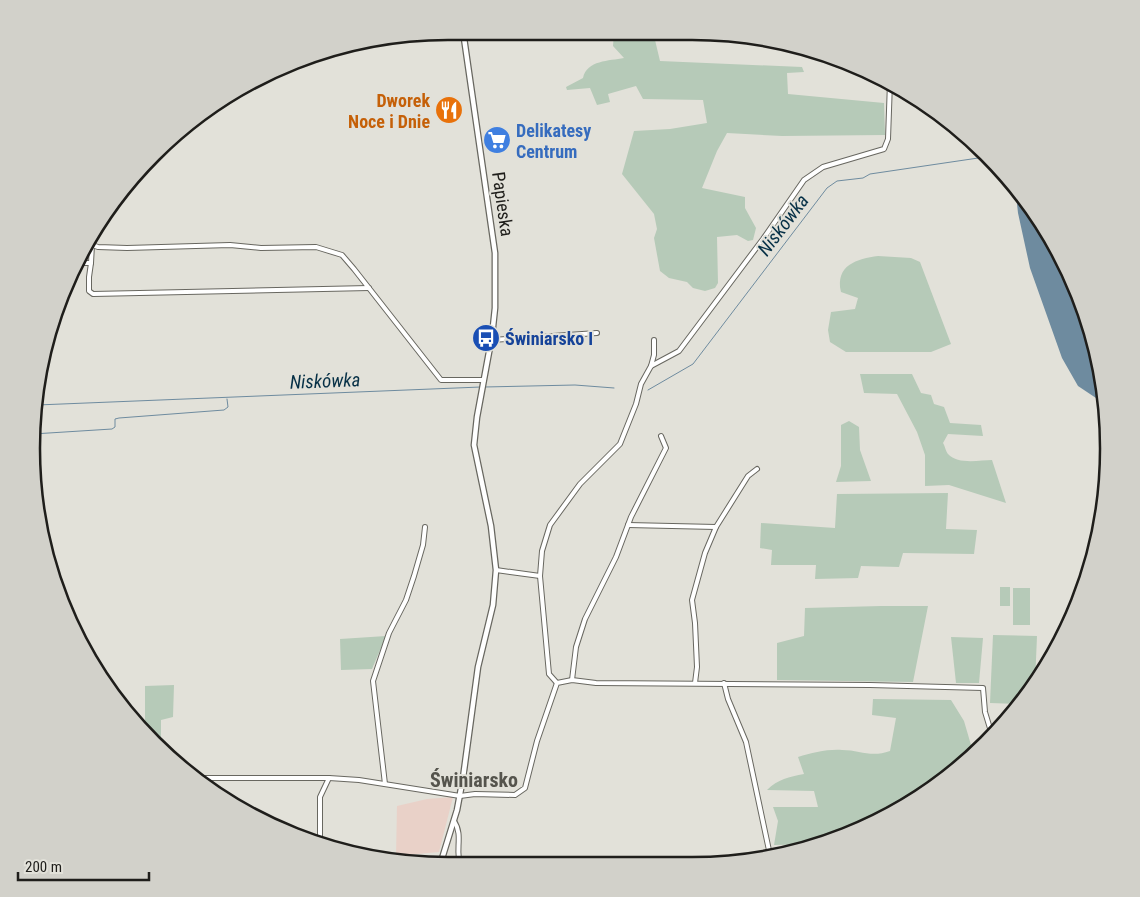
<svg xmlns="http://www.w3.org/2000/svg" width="1140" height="897" viewBox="0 0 1140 897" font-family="'Roboto Condensed',sans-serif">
  <rect width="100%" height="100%" fill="#e2e1d9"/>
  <path fill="#e9d1c8" d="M453 797 439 852 396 856 397 806 427 799Z"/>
  <g fill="#b6cab8">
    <path d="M614 32H637L638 35 655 40 660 61 802 67 804 72 787 73 788 94 884 103 885 135 782 136 727 133 717 151 702 188 745 197V208L756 228 753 240 748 241 737 235 717 237 718 283 715 288 705 291 693 288 687 282 669 278 660 271 654 238 657 229 654 214 622 174 634 131 670 129 707 123 703 100 643 99 636 86 608 94 610 102 597 105 590 88 567 90 566 87 583 78C587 60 609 61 624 58L613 46Z"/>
    <path d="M878 256 911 258 920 262 951 344 931 352H846L830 342 828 330 831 312 855 309 858 298 841 292C835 265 857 259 878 256Z"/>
    <path d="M860 374H912L921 393 931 395 934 404 944 407 950 423 981 425 983 436 948 434 943 443C945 446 946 452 948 454 958 465 980 460 992 460L1006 503 949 485 925 486V455L917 432 897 394 864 393Z"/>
    <path d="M849 421 859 427 860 450 871 481 836 482 841 466V425Z"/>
    <path d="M948 493 946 529 977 530 974 554 903 553 899 567 861 566 858 578 815 579 816 565H771L772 550 760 548 761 523 835 528 837 494Z"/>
    <rect x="1000" y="587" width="10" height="19"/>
    <rect x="1013" y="588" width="17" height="37"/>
    <path d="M881 606H928L913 682 777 680V643L804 636 805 608Z"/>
    <path d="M993 635 1037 636 1035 683 1021 704 990 703Z"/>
    <path d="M386 636 372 669 341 670 340 639Z"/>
    <path d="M951 637 983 638 979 683H956Z"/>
    <path d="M174 685 173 717 161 720V738L150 739 145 732V686Z"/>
    <path d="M873 699 951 700 964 721 971 745 978 750 967 762 900 810 825 844 774 845 778 821 773 807H818L814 791 767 790C778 779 789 777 804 774L798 757C812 753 827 749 842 750 860 750 871 758 890 751L896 718 872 715Z"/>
  </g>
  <path fill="#6e8b9f" d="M1016 195 1053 240 1064 264 1066 274 1087 315 1105 394V404L1078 386 1062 358 1030 268 1018 213Z"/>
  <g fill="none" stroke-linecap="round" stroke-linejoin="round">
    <g stroke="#6e8b9f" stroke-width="1">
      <path d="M485 387 575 385 614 388"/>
      <path d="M648 390 693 364 827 188 837 181 863 178 870 174 985 157"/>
      <path d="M37 405 481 387"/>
      <path d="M33 434 112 429 115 427V419L119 418 224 410 228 407 227 399"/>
    </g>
    <g stroke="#686760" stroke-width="6">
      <g id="minor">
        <path d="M89 237 92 245 98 247 127 248 230 245 261 248 316 247 342 255 354 269 441 380H484"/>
        <path d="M78 263H91L89 277V291L93 294 369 288"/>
        <path d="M91 263 92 245"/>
        <path d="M492 340 597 333"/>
        <path d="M651 366 654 355V340"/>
        <path d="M628 525 716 527 748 476 757 469"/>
        <path d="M496 570 540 576"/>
        <path d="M572 680 576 647 585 619 616 557 631 517 666 448 661 436"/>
        <path d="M557 683 549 674 540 576 542 551 550 525 580 484 620 444 636 404 641 384 651 366 679 351 763 239 804 180 823 167 884 149 888 139 890 82"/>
        <path d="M695 683 697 667 695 623 692 600 705 553 716 527"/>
        <path d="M724 683 728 699 746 742 770 855"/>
        <path d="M196 778H329L359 780 460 796 475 794 515 795 525 788 537 741 557 683 572 680 596 683 870 685 983 688 985 712 992 735"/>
        <path d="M385 784 373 681 389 633 406 600 414 576 423 545 425 527"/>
        <path d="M454 821C464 836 454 851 461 866"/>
        <path d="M320 844V797L329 778"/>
      </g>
    </g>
    <g stroke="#686760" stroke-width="7">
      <path id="tertiary" d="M440 865 457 810 463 778 478 667 493 605 496 570 491 526 474 445 477 417 492 336 495 308V253L463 31"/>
    </g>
    <use href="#minor" stroke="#fff" stroke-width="4"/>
    <use href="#tertiary" stroke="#fff" stroke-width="4.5"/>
  </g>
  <defs>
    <g id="restaurant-disc" transform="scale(1.4375)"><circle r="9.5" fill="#e8710a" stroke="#e2e1d9"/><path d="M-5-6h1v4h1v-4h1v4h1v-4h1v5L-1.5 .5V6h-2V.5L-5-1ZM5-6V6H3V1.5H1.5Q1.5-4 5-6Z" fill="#fff"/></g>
    <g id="supermarket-disc" transform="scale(1.4375)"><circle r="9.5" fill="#3f7fe0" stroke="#e2e1d9"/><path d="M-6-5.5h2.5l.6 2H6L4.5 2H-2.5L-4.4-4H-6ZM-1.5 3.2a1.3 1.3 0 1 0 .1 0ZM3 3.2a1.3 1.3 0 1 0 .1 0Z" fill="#fff"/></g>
    <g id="bus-disc" transform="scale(1.4375)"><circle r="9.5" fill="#1a4fb4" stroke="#e2e1d9"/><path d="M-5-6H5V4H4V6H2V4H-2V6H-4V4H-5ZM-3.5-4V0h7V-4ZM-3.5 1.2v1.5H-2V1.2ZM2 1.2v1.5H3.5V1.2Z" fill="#fff"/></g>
  </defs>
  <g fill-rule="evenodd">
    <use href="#restaurant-disc" x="449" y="110"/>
    <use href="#supermarket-disc" x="497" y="140"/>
    <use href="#bus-disc" x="486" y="338"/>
  </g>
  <g text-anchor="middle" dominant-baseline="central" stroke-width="4" stroke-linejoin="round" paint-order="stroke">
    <g font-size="18" font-weight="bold" fill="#c56008" stroke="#e2e1d9" text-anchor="end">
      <text x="430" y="100">Dworek<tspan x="430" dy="21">Noce i Dnie</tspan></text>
    </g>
    <g font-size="18" font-weight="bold" fill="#366cbe" stroke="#e2e1d9" text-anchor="start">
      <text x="516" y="130">Delikatesy<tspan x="516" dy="21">Centrum</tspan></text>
    </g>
    <g font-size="18" fill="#1f1e1b" stroke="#e2e1d9">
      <text transform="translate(503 204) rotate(82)">Papieska</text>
    </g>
    <g font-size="18" font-weight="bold" fill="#164399" stroke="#e2e1d9" text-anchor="start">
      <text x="505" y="338">Świniarsko I</text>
    </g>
    <g font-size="19" font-style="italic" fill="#063046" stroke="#e2e1d9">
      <text transform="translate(783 225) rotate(-53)">Niskówka</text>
      <text transform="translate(325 381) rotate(-2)">Niskówka</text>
    </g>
    <g font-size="20" font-weight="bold" fill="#55544d" stroke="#e2e1d9">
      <text x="474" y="780">Świniarsko</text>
    </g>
  </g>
  <path d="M0 0H1140V897H0ZM448 40H692A408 408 0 0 1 1100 448V449A408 408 0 0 1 692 857H448A408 408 0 0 1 40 449V448A408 408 0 0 1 448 40Z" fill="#d2d1ca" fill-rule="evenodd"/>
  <path fill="none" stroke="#1f1e1b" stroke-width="2.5" d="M448 40H692A408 408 0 0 1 1100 448V449A408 408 0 0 1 692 857H448A408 408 0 0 1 40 449V448A408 408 0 0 1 448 40Z"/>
  <path d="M18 872v8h131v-8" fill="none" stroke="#1f1e1b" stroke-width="2.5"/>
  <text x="25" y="872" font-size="15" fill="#1f1e1b" stroke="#e2e1d9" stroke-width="4" paint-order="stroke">200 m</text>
</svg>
